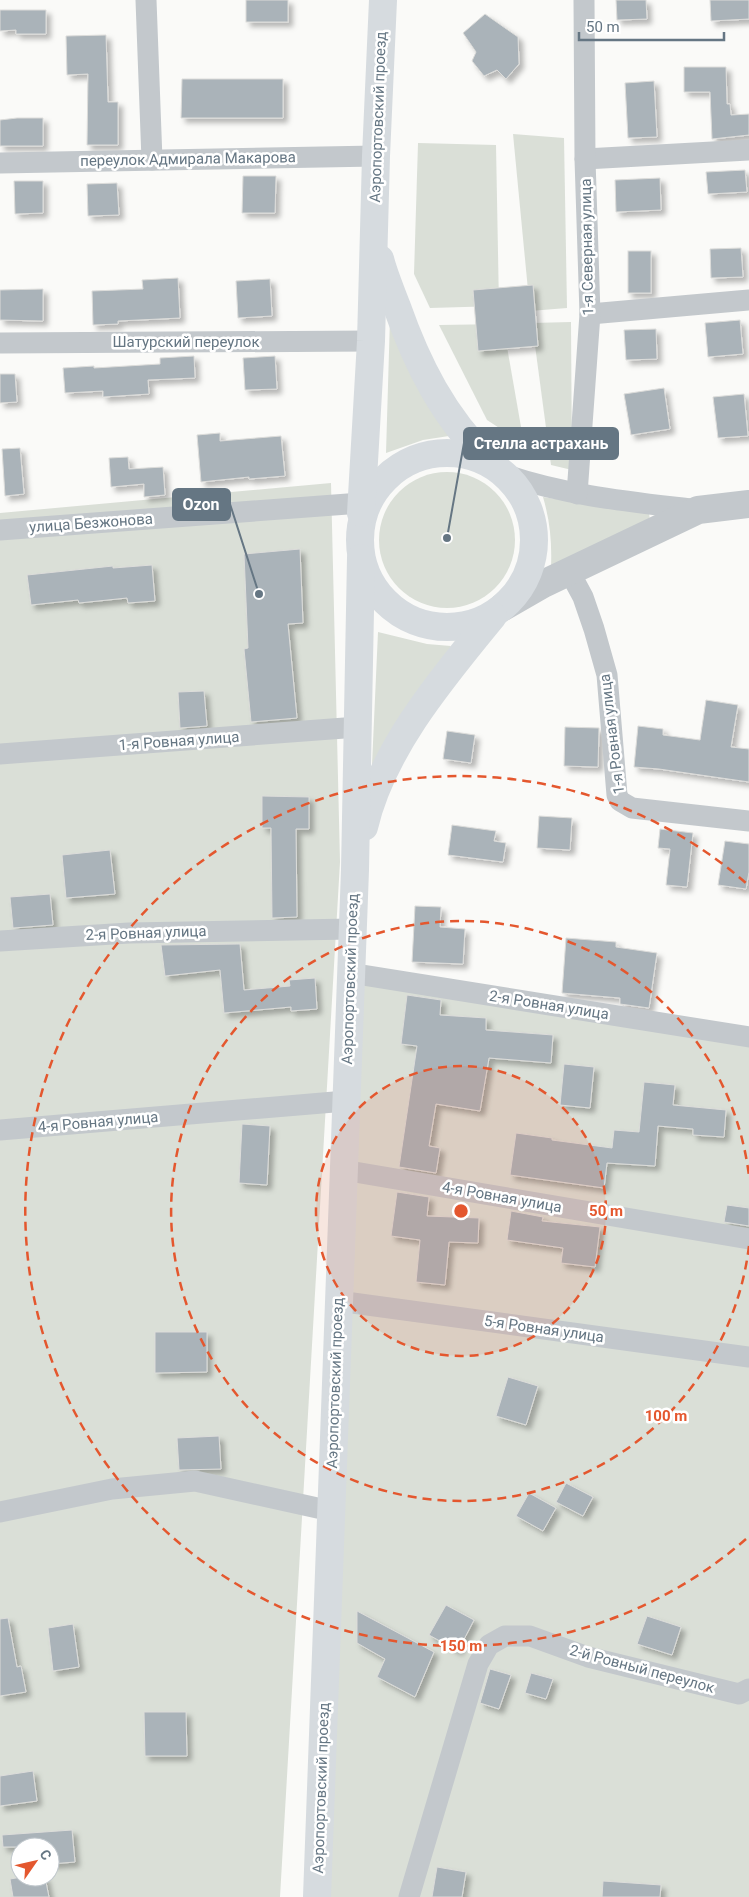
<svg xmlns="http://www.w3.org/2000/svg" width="749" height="1897" viewBox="0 0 749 1897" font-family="Roboto,sans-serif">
  <defs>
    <filter id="shadow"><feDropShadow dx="4.5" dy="4.5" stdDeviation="2.5" flood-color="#0004"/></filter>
  </defs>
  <rect width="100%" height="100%" fill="#fafaf8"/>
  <g fill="#dadfd7" fill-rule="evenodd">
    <path d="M513 134 564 138 567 308 530 311Z"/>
    <path d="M418 143 496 145 499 306 430 308 414 274Z"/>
    <path d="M390 318 449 436 423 440 386 453Z"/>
    <path d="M571 322 572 470 551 465 532 323Z"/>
    <path d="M503 324 524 444 487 420 439 325Z"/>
    <circle cx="447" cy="540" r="68"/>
    <path d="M331 483 340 862 280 1897H0V513ZM20 1847H50V1877H20Z"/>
    <path d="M543 497 649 513 650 521 551 567C552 542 550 521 543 497Z"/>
    <path d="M378 632 427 644 451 646 388 744 372 765Z"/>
    <path d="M358 978 749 1036V1897H328Z"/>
  </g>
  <g fill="#aab3b9" stroke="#dcdcda" filter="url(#shadow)">
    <rect x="246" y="0" width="42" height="22"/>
    <path d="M616 0H646L647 19 617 20Z"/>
    <path d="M710 0H749V19L711 21Z"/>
    <path d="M0 10H46V34H16V30L0 31Z"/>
    <path d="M485 14 518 37 519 64 506 79 497 70 484 76 472 61 476 52 463 33Z"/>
    <path d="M106 35 108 102H118V145H87L88 74 67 75 66 36Z"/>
    <path d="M684 67H726L727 104H730L731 115 749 114V135L712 139 710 92H684Z"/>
    <path d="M182 79H283V118H181Z"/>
    <path d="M654 81 657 137 628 138 625 83Z"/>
    <path d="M17 118H43V146H0V120Z"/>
    <path d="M745 170 747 192 708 194 706 172Z"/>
    <path d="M243 176H276L275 213H242Z"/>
    <path d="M660 178 661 210 616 212 615 180Z"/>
    <path d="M14 181H43V213L15 214Z"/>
    <path d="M117 183 119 215 88 216 87 184Z"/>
    <path d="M741 248 743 277 711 278 710 249Z"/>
    <rect x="628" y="251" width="23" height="42"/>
    <path d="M178 278 180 318 118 321V324L93 325 92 291 143 289 142 280Z"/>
    <path d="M270 279 272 316 238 318 236 281Z"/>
    <path d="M533 285 538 346 478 351 473 290Z"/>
    <path d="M43 289V321L0 320V290Z"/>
    <path d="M740 320 743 354 708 357 705 323Z"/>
    <path d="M656 329 657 359 626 360 624 330Z"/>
    <path d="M194 356 195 378 148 380 149 394 103 397V391L65 393 63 368 94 366V368L160 364V358Z"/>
    <path d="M275 356 277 389 245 390 243 358Z"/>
    <path d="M0 374H15L17 402 0 403Z"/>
    <path d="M664 388 670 429 631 435 624 394Z"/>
    <path d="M744 394 748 436 718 438 713 397Z"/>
    <path d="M220 433V441L281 436 285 476 249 479V477L201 482 197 435Z"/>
    <path d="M20 448 24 494 5 496 2 449Z"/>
    <path d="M128 457 129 469 163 467 165 495 144 497V484L111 487 109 458Z"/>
    <path d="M300 549 303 623 288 624 297 718 251 722 244 649 248 648 244 554Z"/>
    <path d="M152 565 155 601 128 603 127 598 79 603 78 600 31 605 27 575 113 566V568Z"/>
    <path d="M204 691 207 726 180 728 178 692Z"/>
    <path d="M706 700 738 705 731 747 749 749V782L659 769 634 767 638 726 663 729V735L700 740Z"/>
    <path d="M565 727 599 728 598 767 564 766Z"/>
    <path d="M447 731 475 735 471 763 443 759Z"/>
    <path d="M262 796 309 797V829H296L297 917 272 918 271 828H262Z"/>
    <path d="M539 816 572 818 570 850 537 848Z"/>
    <path d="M452 825 496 831 494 841 506 843 503 862 448 855Z"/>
    <path d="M660 829 693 833 687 887 666 885 670 849 658 848Z"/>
    <path d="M725 841 749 844V872L746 889 718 885Z"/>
    <path d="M110 850 115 894 66 898 62 855Z"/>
    <path d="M50 894 53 925 13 928 10 897Z"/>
    <path d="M415 906 441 907 440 927 465 929 463 964 412 962Z"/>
    <path d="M566 938 616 942V947L657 953 649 1008 620 1004V998L562 993Z"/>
    <path d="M240 944 244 990 290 986 289 980 315 978 317 1009 291 1011V1007L224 1013 220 970 165 976 161 945Z"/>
    <path d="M407 995 441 1000 440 1015 486 1018V1030L553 1035 551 1063 489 1058 480 1111 436 1104 429 1146 440 1148 436 1173 399 1167 417 1046 401 1044Z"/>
    <path d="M564 1064 594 1067 590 1108 560 1105Z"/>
    <path d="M644 1082 675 1085 673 1105 726 1110 724 1137 693 1135V1129L658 1126 655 1166 607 1163 604 1188 510 1175 516 1133 552 1138V1140L612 1148 614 1130 639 1132Z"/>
    <path d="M242 1124 270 1126 267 1185 239 1183Z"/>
    <path d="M397 1192 429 1197 427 1216 479 1218 478 1243 449 1242 445 1285 416 1282 420 1240 391 1236Z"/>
    <path d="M727 1205 749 1208V1226L724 1222Z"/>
    <path d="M511 1211 543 1217 542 1221 600 1227 595 1267 561 1263 563 1248 507 1240Z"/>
    <path d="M155 1332H207V1372L155 1373Z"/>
    <path d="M508 1377 538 1386 526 1425 496 1416Z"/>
    <path d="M219 1436 221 1469 179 1470 177 1438Z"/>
    <path d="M566 1483 593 1497 583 1516 556 1502Z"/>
    <path d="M529 1493 556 1508 543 1531 516 1516Z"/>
    <path d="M446 1605 474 1620 458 1651 429 1635Z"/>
    <path d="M357 1611 434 1652 415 1697 377 1677 385 1659 357 1643Z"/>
    <path d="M647 1616 681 1627 672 1655 637 1644Z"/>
    <path d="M8 1618 17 1667 21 1666 26 1692 0 1696V1619Z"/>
    <path d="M73 1624 79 1667 53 1671 48 1628Z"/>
    <path d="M490 1669 511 1675 499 1709 480 1703Z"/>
    <path d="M531 1673 553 1679 546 1699 525 1693Z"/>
    <path d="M144 1712H186L187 1756H145Z"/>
    <path d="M33 1771 37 1801 0 1806V1776Z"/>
    <path d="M72 1830 75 1862 50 1864V1847H3L2 1835Z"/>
    <path d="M437 1867 466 1872 462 1897H432Z"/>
    <path d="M22 1877H45L49 1897H13L10 1879Z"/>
    <path d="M603 1881 661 1885 660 1897H602Z"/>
  </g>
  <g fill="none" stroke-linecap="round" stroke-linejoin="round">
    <g stroke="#c3c8cc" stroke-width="21">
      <path d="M146 0 152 160"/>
      <path d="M585 159 749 150"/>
      <path d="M0 163 376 156"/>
      <path d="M590 314 749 300"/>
      <path d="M0 343 371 341"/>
      <path d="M506 475C568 496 633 502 698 510"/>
      <path d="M577 494 590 314 585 159 584 0"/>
      <path d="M0 530 361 503 398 467"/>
      <path d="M569 571 583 597 594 629 607 675 617 795 620 801 632 808 749 821"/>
      <path d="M0 754 358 727"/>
      <path d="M0 941 129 933 352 929"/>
      <path d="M350 973 749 1037"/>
      <path d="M0 1130 346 1101"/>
      <path d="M343 1170 749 1239"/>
      <path d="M338 1301 749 1357"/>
      <path d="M0 1512 112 1489 195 1481 331 1511"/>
      <path d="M409 1897 478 1664 489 1645 505 1636H530L588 1657 739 1694 749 1689"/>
    </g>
    <path stroke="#c3c8cc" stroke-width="28" d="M503 607 543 584 698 510 749 504"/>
    <g stroke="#d6dbdf" stroke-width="28">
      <path d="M380 259C384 275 391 291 397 307 417 364 444 418 489 461"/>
      <circle cx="447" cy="540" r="87"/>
      <path d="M361 513 371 341 376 156 383 0"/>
      <path d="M364 827C382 749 443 677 493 616"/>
      <path d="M317 1897 355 870 361 558"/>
    </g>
  </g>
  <circle cx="461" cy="1211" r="145" fill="#e4572e" fill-opacity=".12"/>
  <g fill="none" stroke="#e4572e" stroke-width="2.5" stroke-dasharray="9 6">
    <circle cx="461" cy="1211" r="145"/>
    <path d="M749 1246A290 290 0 1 1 749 1176"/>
    <path d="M746 1539A435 435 0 1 1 746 883"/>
  </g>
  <g text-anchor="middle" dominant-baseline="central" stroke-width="5" stroke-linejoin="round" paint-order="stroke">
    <g font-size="15" fill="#657683" stroke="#fff">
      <text transform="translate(378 117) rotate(-88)">Аэропортовский проезд</text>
      <text transform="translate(188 159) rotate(-1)">переулок Адмирала Макарова</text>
      <text transform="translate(587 247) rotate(-91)">1-я Северная улица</text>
      <text x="186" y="342">Шатурский переулок</text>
      <text transform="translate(91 523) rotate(-4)">улица Безжонова</text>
      <text transform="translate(612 734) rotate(-97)">1-я Ровная улица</text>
      <text transform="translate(179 741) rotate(-4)">1-я Ровная улица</text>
      <text transform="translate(146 933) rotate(-2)">2-я Ровная улица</text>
      <text transform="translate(350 979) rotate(-88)">Аэропортовский проезд</text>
      <text transform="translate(549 1005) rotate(9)">2-я Ровная улица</text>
      <text transform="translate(98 1122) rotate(-5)">4-я Ровная улица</text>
      <text transform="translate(502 1197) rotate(10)">4-я Ровная улица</text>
      <text transform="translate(544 1329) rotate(8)">5-я Ровная улица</text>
      <text transform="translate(335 1383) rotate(-88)">Аэропортовский проезд</text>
      <text transform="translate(642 1669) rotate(15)">2-й Ровный переулок</text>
      <text transform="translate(321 1788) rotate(-88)">Аэропортовский проезд</text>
    </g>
  </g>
  <circle cx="461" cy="1211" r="8" fill="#e4572e" stroke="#fff" stroke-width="2.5"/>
  <g font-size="15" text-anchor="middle" font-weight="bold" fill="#e4572e" stroke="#fff" stroke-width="5" stroke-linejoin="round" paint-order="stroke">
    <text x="606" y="1216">50 m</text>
    <text x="666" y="1421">100 m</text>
    <text x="461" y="1651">150 m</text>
  </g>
  <path fill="none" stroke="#657683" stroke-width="2" d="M447 538L464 443M259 594L230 504"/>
  <g fill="#657683" stroke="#fff" stroke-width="2">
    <circle cx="447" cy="538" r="5"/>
    <circle cx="259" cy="594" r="5"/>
  </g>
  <g fill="#657683" stroke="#657683" stroke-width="2">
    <rect x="464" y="428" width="154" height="31" rx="5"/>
    <rect x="173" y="489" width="57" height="31" rx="5"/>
  </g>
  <g font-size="16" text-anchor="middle" font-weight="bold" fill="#fff">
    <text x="541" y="449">Стелла астрахань</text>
    <text x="201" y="510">Ozon</text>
  </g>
  <g transform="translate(35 1862) rotate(56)"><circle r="24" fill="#ffffff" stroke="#c1c8cd"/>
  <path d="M0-4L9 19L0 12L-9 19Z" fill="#e4572e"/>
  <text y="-8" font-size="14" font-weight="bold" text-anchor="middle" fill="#657683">С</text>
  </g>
  <path d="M579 32v8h145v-8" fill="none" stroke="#657683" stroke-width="2.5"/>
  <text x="586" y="32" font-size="15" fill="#657683" stroke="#ffffff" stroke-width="4" paint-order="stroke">50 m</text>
</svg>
